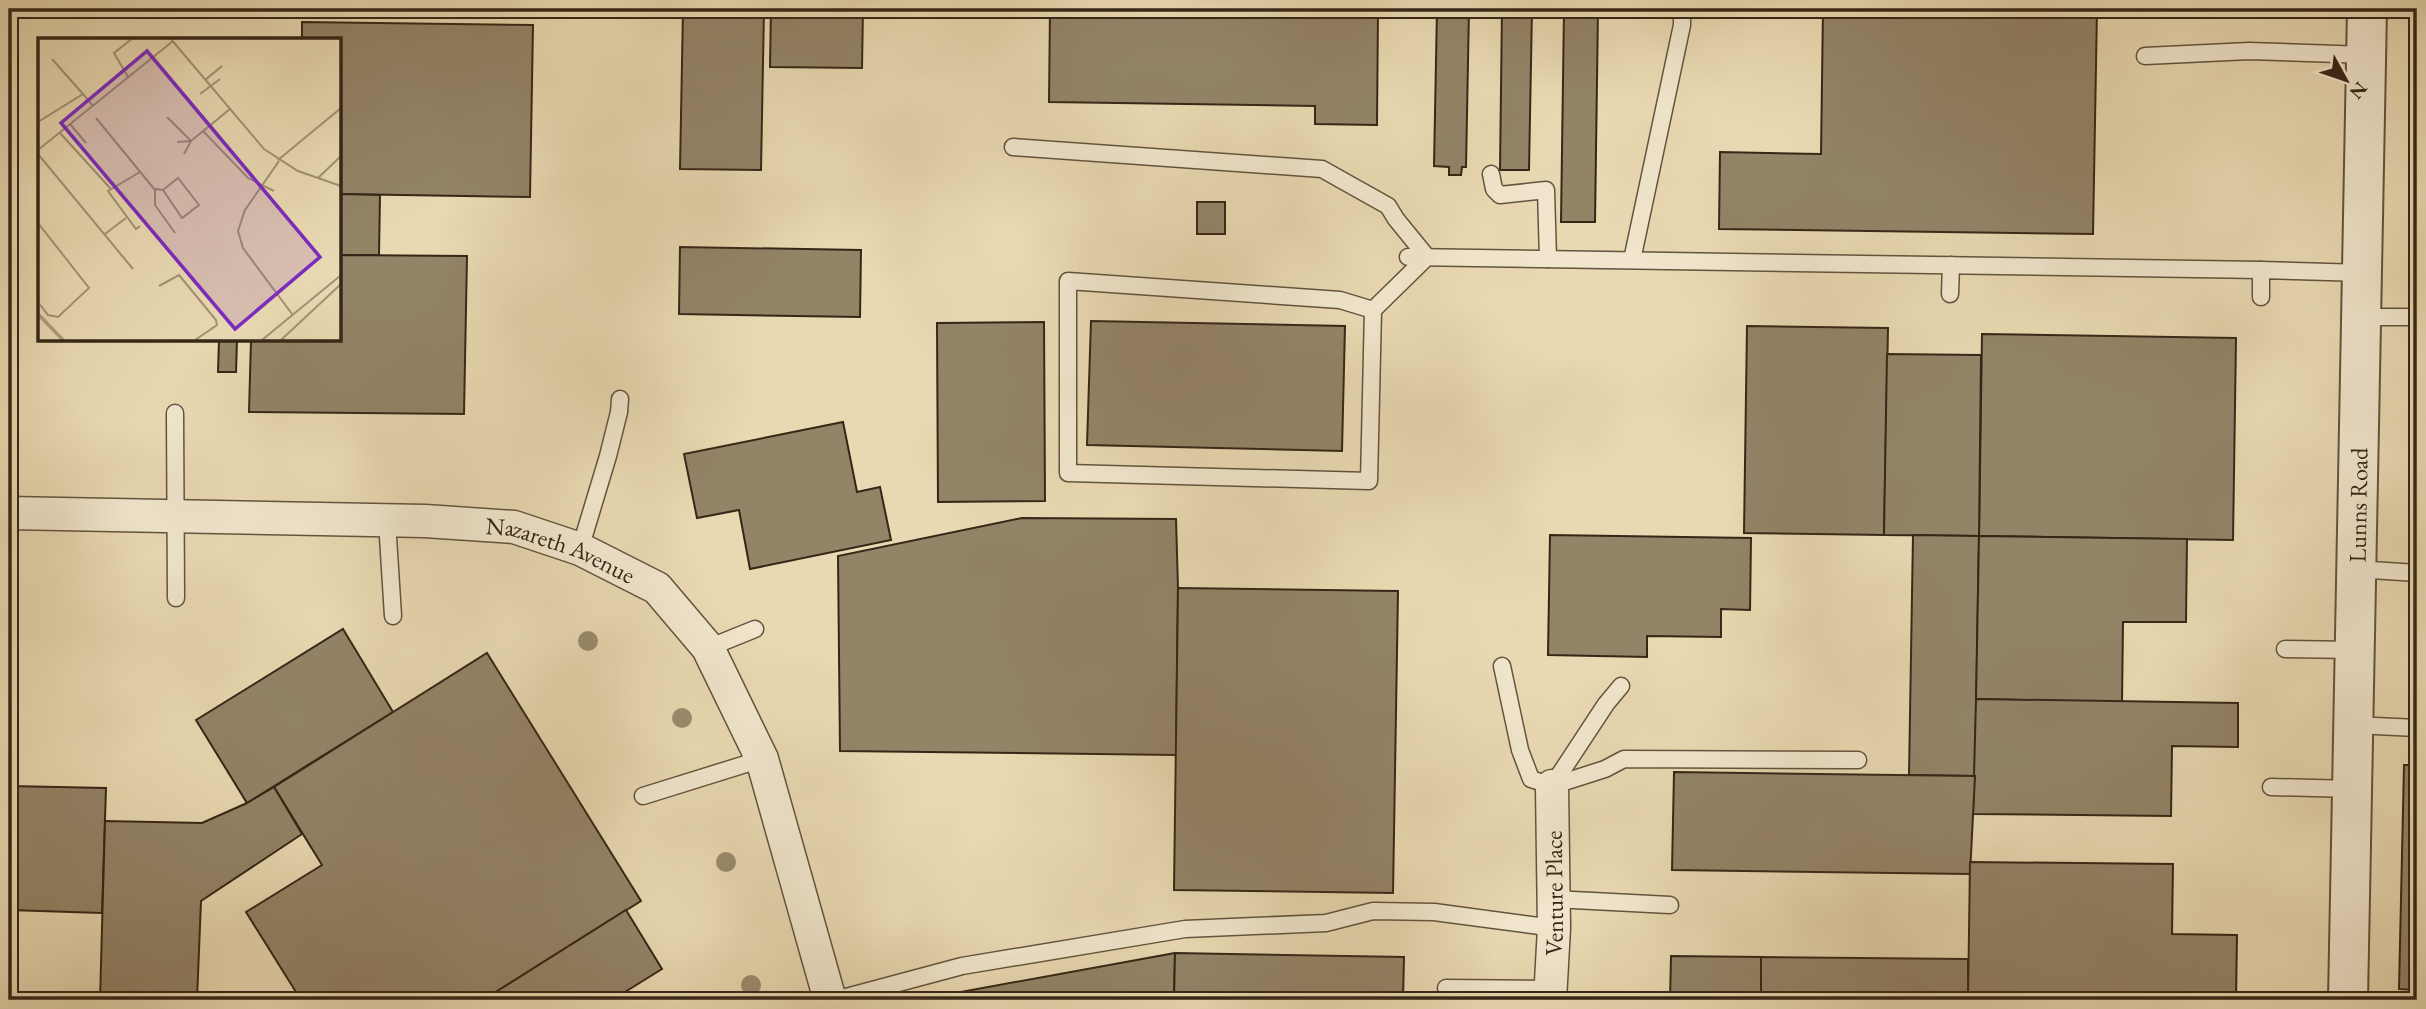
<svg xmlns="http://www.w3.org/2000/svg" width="2426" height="1009" viewBox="0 0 2426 1009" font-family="'EB Garamond',serif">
  <rect width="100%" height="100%" fill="#e9d9b2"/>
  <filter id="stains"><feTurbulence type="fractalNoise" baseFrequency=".00286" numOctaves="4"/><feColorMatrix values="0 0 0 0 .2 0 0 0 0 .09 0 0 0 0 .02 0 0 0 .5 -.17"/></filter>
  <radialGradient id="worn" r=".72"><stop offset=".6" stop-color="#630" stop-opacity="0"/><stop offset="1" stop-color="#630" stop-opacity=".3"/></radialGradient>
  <g fill="#938468" stroke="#352717" stroke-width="2">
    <path d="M683 9H764L761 170 680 169Z"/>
    <path d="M771 9H863L862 68 770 67Z"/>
    <path d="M1050 9H1378L1377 125 1315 124V106L1049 102Z"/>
    <path d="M1437 9H1469L1466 167H1462L1461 175H1449V167L1434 166Z"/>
    <path d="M1502 9H1532L1529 170H1500Z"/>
    <path d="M1564 9H1598L1595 222H1561Z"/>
    <path d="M1823 9H2097L2093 234 1719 229 1720 152 1821 154Z"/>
    <path d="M302 22 533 25 530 197 340 194V40H302Z"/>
    <path d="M340 194 380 195 379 255H340Z"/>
    <rect x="1197" y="202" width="28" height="32"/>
    <path d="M680 247 861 250 860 317 679 314Z"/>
    <path d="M340 255 467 256 464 414 249 412 251 340H340Z"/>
    <path d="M1091 321 1345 326 1342 451 1087 445Z"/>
    <path d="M1044 322 1045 501 938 502 937 323Z"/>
    <path d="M1747 326 1888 328 1884 535 1744 533Z"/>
    <path d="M1982 334 2236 338 2233 540 1979 536Z"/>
    <path d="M219 340H237L236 372H218Z"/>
    <path d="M1887 354 1981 355 1979 536 1884 535Z"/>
    <path d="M843 422 857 492 880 487 891 540 750 569 739 510 697 518 684 454Z"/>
    <path d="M1022 518 1176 519 1178 588 1176 755 840 751 838 556Z"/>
    <path d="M1550 535 1751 538 1750 610 1721 609V637L1647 636V657L1548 655Z"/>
    <path d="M1913 535 1979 536 1975 776 1909 775Z"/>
    <path d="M1979 536 2187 539 2186 622H2123L2122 702 1976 699Z"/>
    <path d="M1178 588 1398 591 1393 893 1174 890Z"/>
    <path d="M343 629 393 712 247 803 196 720Z"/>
    <path d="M2413 631H2417V694H2412Z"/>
    <path d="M487 653 641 901 483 1000H301L246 912 322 865 274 787Z"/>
    <path d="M1976 699 2238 703V747L2172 746 2171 816 1973 814Z"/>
    <path d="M2404 765H2417V990L2399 989Z"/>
    <path d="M1674 772 1975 776 1970 874 1672 870Z"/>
    <path d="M9 786 106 788 102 913 9 910Z"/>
    <path d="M274 787 302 834 201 901 197 1000H100L105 821 202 823 247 803Z"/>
    <path d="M1970 862 2173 864 2172 934 2237 935 2236 1000H1968Z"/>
    <path d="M626 910 662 969 612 1000H483Z"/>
    <path d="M1175 953 1174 1000H917Z"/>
    <path d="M1175 953 1404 957 1403 1000H1174Z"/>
    <path d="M1671 956 1761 957V1000H1670Z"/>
    <path d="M1761 957 1968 959V1000H1761Z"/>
  </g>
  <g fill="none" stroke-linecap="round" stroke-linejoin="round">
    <g stroke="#62543e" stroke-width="19">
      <g id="service">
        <path d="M2145 56 2249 51 2367 55"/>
        <path d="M1013 147 1322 169 1388 206 1396 219 1427 257 1373 310 1340 300 1068 281V473L1369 481 1373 310"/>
        <path d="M1491 174 1494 189 1500 195 1546 190 1548 259"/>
        <path d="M1408 257 2261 270"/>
        <path d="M1632 260 1682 25V9"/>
        <path d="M1950 294 1951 265"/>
        <path d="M2261 297V270L2362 273"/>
        <path d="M2361 317H2417"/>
        <path d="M175 413 176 598"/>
        <path d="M387 521 393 616"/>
        <path d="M580 549 608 456 619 412 620 399"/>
        <path d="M2356 569 2417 573"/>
        <path d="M708 648 755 629"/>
        <path d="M2285 649 2355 650"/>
        <path d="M1502 666 1520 750 1531 779 1552 786 1606 704 1621 686"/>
        <path d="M2354 725 2417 728"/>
        <path d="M1552 786 1605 769 1624 759 1858 760"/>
        <path d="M2271 787 2352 789"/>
        <path d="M643 796 762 759"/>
        <path d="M1554 899 1670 905"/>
        <path d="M1446 988 1550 989"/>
        <path d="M835 1000 962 966 1185 929 1326 923 1373 911 1434 912 1554 928"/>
      </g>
    </g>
    <g stroke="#62543e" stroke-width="35">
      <g id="minor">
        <path id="s1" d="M9 513 425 521 514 527 580 549 657 588 708 648 762 759 830 1000"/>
        <path id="s2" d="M1550 1000 1554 928 1552 786"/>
      </g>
    </g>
    <g stroke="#62543e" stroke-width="42">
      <g id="tertiary">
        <path id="s3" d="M2348 1000 2367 9"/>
      </g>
    </g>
    <use href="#service" stroke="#f1e6cd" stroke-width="16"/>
    <use href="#minor" stroke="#f1e6cd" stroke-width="32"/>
    <use href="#tertiary" stroke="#f1e6cd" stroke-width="38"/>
  </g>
  <g fill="#9a8b6e">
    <circle cx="588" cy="641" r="10"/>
    <circle cx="682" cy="718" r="10"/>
    <circle cx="726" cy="862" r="10"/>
    <circle cx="751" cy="985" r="10"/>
  </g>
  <g text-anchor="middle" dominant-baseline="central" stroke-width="5" stroke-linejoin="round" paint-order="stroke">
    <g font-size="24" fill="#352717" stroke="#f1e6cd">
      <text stroke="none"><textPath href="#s3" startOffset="495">Lunns Road</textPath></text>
      <text stroke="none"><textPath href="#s1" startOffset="556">Nazareth Avenue</textPath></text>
      <text stroke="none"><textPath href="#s2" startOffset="107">Venture Place</textPath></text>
    </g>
  </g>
  <g transform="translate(38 38)">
    <rect width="303" height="303" fill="#e9d9b2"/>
    <path fill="none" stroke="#ac9c7d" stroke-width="3.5" d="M0 276 25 302"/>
    <path fill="none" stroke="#a19274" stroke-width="2" d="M132 0 226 111 260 133 303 148M14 21 45 56M90 39 76 15 95 0M167 42 184 28M162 56 182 41M129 79 153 103 192 71M58 80 117 152M0 84 45 56 55 68M32 86 48 105M165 93 210 140 236 153M22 95 73 151M139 104 153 103 146 116M0 112 135 3M0 116 95 231M240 122 303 70M241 123 207 172 200 193 205 210 254 276M102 134 70 153 98 191 102 188M280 140 303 118M125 152 140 140 161 167 144 180 125 152 117 151V167L137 195M0 185 51 250 20 279 10 277 0 264M67 196 88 180M121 248 141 237 178 282 179 287 157 302M224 302 302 238M243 302 303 246"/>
    <path fill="#7b2cbf" fill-opacity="0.15" stroke="#7b2cbf" stroke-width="3.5" d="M109 13 282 219 197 291 23 85Z"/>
    <rect width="303" height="303" fill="none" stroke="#352717" stroke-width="3.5"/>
  </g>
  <rect width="2426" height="1009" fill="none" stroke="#e9d9b2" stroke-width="35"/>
  <rect x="10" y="10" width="2405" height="988" fill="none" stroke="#352717" stroke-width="3.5"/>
  <rect x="18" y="18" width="2391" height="974" fill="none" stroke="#352717" stroke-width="2"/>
  <g transform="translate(2346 80) rotate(130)" stroke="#f1e6cd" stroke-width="5" paint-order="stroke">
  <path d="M0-5L12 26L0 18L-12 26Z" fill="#352717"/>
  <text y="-10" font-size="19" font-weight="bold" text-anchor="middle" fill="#352717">N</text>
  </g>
  <rect width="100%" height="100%" filter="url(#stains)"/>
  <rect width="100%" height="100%" fill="url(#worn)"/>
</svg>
